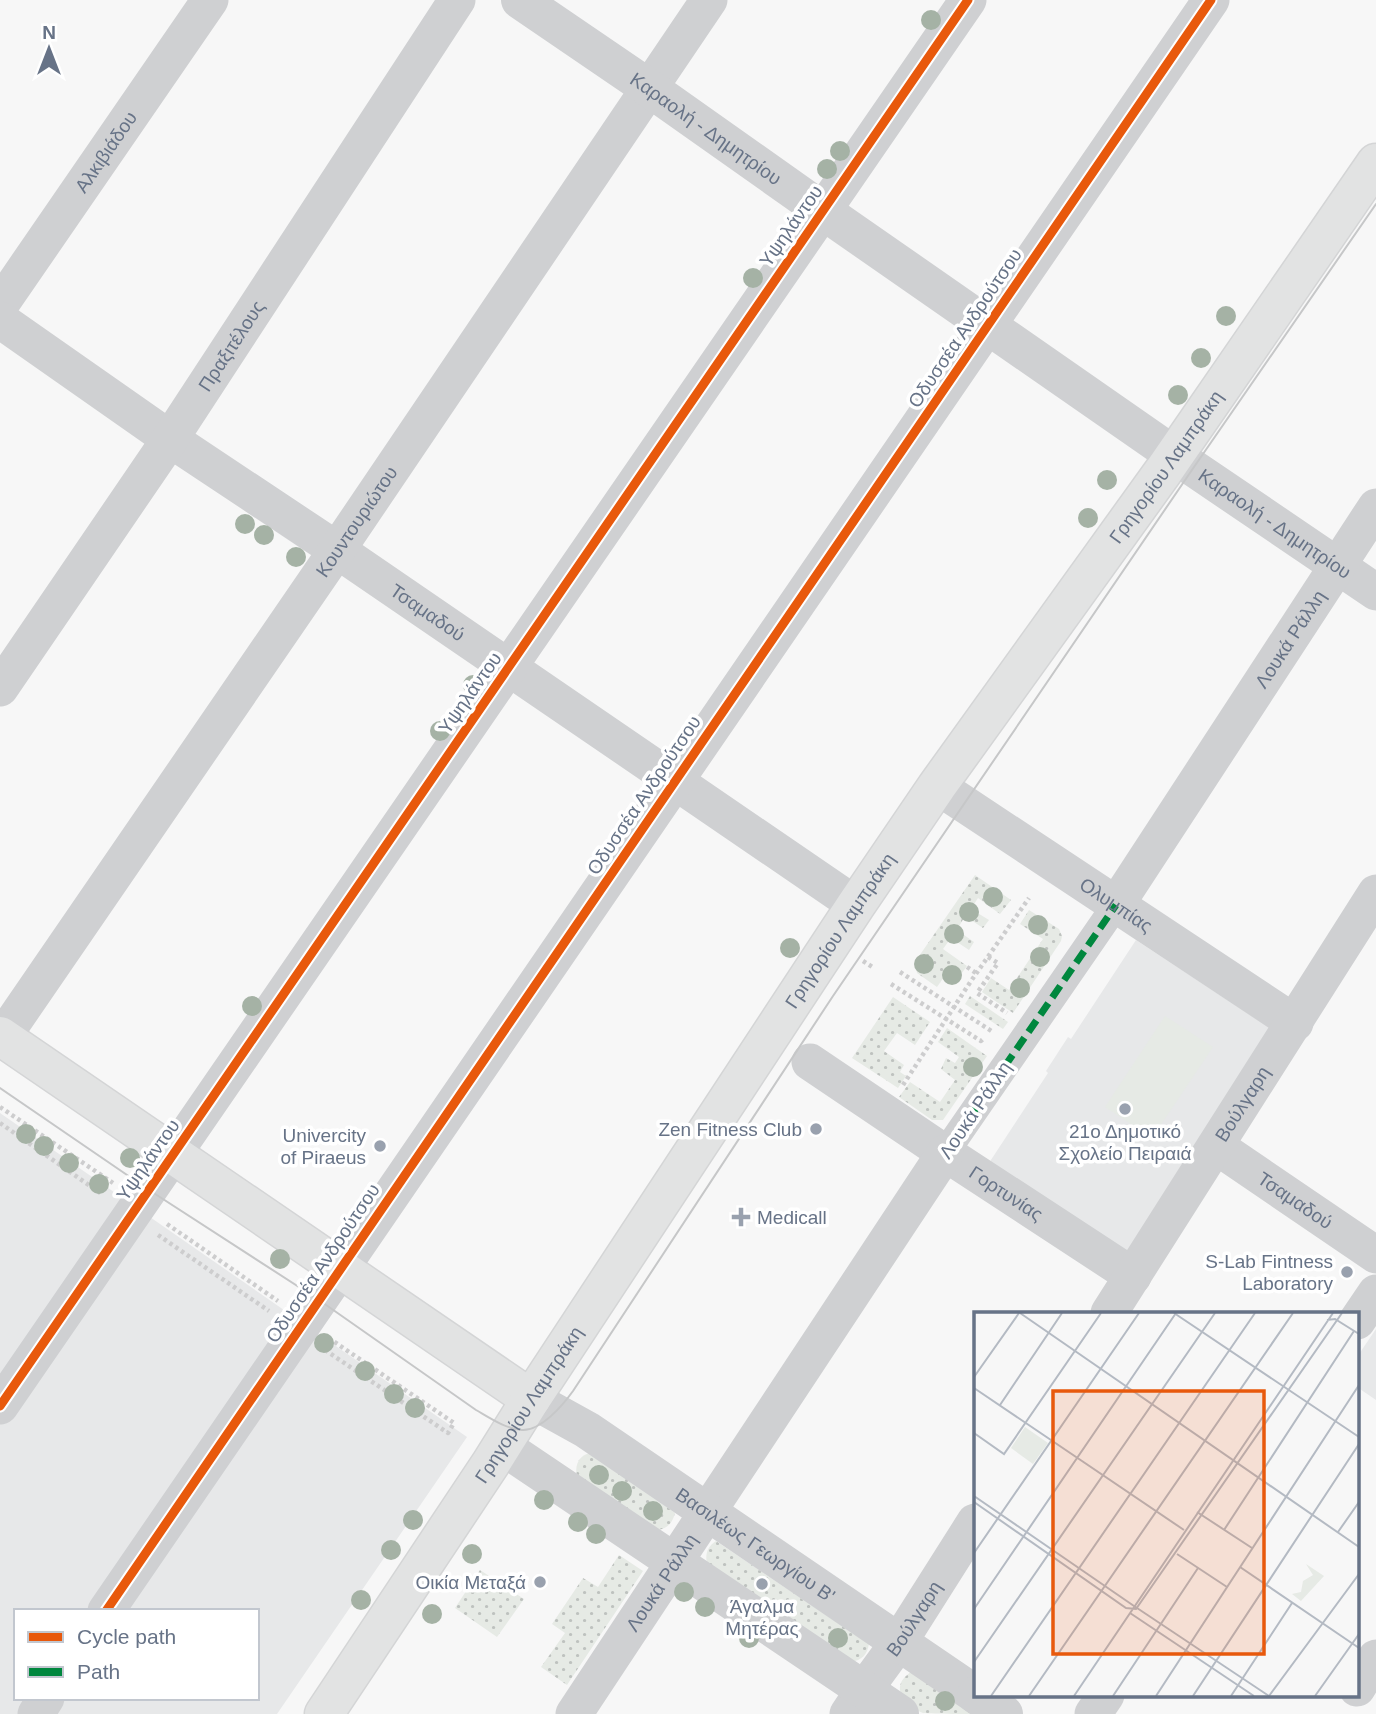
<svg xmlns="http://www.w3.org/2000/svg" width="1376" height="1714" viewBox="0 0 1376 1714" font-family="Arial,sans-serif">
  <defs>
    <pattern id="green-dots" width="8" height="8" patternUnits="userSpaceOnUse" patternTransform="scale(1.75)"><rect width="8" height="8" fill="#e6eae5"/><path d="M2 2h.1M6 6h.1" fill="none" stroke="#bec2bf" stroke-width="1.8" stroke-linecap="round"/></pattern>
  </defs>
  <rect width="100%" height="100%" fill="#f7f7f7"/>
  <g fill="#e7e8e9" fill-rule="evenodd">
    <path d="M1136 940 1276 1032 1127 1257 987 1166 1048 1073 1046 1071 1068 1037 1071 1039Z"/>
    <path d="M0 1113 467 1437 277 1714H0ZM16 1611H257V1698H16Z"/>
    <path d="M1376 1329V1400L1357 1387V1357Z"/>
  </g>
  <g fill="url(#green-dots)">
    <path d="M975 875 1011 900 1000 914 978 898 971 909 989 920 983 928 965 916 957 930 974 942 969 950 951 938 943 949 967 966 956 981 946 974 937 987 917 973 915 962Z"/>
    <path d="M1029 910 1059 929 1062 936 1061 941 1013 1013 982 992 991 978 1009 990 1043 939 1020 924Z"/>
    <path d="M970 996 1008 1022 1003 1029 965 1004Z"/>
    <path d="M893 997 930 1022 915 1045 897 1033 884 1051 904 1065 900 1072 906 1076 898 1088 852 1058Z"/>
    <path d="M947 1028 987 1056 943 1120H932L899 1097 910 1082 940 1102 955 1080 941 1069 946 1058 955 1063 959 1057 938 1042Z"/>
    <path d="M594 1452 675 1513C672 1524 667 1529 657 1530L577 1477C574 1463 580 1454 594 1452Z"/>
    <path d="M716 1541 869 1644C867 1655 862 1660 851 1662L707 1564C705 1554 707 1547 716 1541Z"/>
    <path d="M619 1555 643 1571 567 1685 541 1667 565 1633 552 1624 583 1578 598 1587Z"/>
    <path d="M480 1570 524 1599 497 1637 455 1608Z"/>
    <path d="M911 1672 985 1714C973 1714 932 1714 923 1713 914 1710 901 1700 900 1690 899 1682 905 1676 911 1672Z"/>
  </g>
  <path fill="#e6eae5" d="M1165 1016 1213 1047 1152 1138 1105 1107Z"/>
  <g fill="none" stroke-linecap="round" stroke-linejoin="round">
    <g stroke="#d4d5d6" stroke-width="41">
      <g id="secondary">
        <path d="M0 1036 531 1399"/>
        <path id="s15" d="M324 1714 491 1463 531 1399 856 905 937 786 1165 469 1376 163"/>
      </g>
    </g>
    <g stroke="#cdcdce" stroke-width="4.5" stroke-dasharray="3.5 3.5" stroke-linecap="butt">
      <path d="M988 957 998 963 977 993 1007 1013"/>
      <path d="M863 961 874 968"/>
      <path d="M967 967 976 973"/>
      <path d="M900 972 993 1032"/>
      <path d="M891 984 981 1041 983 1039"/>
      <path d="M903 1085 971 981 1029 898"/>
      <path d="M0 1107 113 1183"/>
      <path d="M0 1123 103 1195"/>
      <path d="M167 1224 278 1301"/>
      <path d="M158 1235 269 1311"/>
      <path d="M325 1350 448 1433 454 1423 333 1341"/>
    </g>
    <path stroke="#cfd0d2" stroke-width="28" d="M945 1153 1116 905"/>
    <g stroke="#cfd0d2" stroke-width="37">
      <path id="s1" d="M0 305 210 0"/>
      <path id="s2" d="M0 320 170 439 337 550 856 905"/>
      <path id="s3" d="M1174 455 1376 592"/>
      <path id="s4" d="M0 688 170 439 457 0"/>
      <path id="s5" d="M937 786 1295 1023"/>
      <path id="s6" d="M1116 905 1376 507"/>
      <path id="s7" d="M0 1041 337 550 709 0"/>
      <path id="s8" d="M810 1062 945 1153 1133 1276"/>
      <path id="s9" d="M1216 1146 1376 1255"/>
      <path id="s10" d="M1109 1313 1376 893"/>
      <path d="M1357 1321 1376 1293"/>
      <path d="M0 1406 968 0"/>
      <path d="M106 1611 1211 0"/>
      <path d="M1357 1688 1376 1658"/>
      <path d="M36 1714 46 1698"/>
      <path id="s11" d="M574 1714 945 1153"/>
      <path id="s12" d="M848 1714 864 1690 899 1642 975 1522"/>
      <path d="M1093 1714 1106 1695"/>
    </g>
    <g stroke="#cfd0d2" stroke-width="38">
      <path id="s13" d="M520 0 649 88 823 211 1174 455"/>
      <path id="s14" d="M531 1399 587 1430 975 1694"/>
      <path d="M502 1446 900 1714"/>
      <path d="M976 1695 1004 1714"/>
    </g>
    <use href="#secondary" stroke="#e2e3e3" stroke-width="38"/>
    <path stroke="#c6c7c8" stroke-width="2" d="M0 1088 149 1190 319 1300 476 1410C490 1418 506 1429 522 1430 541 1431 563 1405 573 1391L833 996 1194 467 1376 204"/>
    <path stroke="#00873e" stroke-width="7" stroke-dasharray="14 7" stroke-linecap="butt" d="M945 1153 1116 905"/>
    <g stroke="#fff" stroke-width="13">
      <g id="cycleway">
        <path d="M0 1406 968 0"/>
        <path d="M106 1611 1211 0"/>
      </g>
    </g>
    <use href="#cycleway" stroke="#e8590c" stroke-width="9"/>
  </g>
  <g fill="#a5b2a5">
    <circle cx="931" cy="20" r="10"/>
    <circle cx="840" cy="151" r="10"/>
    <circle cx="827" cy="169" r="10"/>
    <circle cx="753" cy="278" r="10"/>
    <circle cx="1226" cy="316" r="10"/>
    <circle cx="1201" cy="358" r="10"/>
    <circle cx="1178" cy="395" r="10"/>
    <circle cx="1107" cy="480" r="10"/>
    <circle cx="1088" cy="518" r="10"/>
    <circle cx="245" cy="524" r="10"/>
    <circle cx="264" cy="535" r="10"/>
    <circle cx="296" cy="557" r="10"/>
    <circle cx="473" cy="685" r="10"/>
    <circle cx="440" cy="731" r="10"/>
    <circle cx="993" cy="897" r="10"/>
    <circle cx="969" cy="912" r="10"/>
    <circle cx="1038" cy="925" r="10"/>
    <circle cx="954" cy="934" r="10"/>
    <circle cx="790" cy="948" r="10"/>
    <circle cx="1040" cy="957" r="10"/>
    <circle cx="924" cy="964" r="10"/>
    <circle cx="952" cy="975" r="10"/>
    <circle cx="1020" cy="988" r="10"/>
    <circle cx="252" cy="1006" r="10"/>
    <circle cx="973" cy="1067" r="10"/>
    <circle cx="26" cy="1134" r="10"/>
    <circle cx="44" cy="1146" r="10"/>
    <circle cx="130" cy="1158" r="10"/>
    <circle cx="69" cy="1163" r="10"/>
    <circle cx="99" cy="1184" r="10"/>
    <circle cx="280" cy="1259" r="10"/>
    <circle cx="324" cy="1343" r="10"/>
    <circle cx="365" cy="1371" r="10"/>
    <circle cx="394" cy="1394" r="10"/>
    <circle cx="415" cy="1408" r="10"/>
    <circle cx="599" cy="1475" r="10"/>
    <circle cx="622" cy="1491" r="10"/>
    <circle cx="544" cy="1500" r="10"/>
    <circle cx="653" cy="1511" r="10"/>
    <circle cx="413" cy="1520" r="10"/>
    <circle cx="578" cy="1522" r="10"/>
    <circle cx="596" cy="1534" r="10"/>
    <circle cx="391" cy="1550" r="10"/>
    <circle cx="472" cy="1554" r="10"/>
    <circle cx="684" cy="1592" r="10"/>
    <circle cx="361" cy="1600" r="10"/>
    <circle cx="705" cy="1607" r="10"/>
    <circle cx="432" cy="1614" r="10"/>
    <circle cx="749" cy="1638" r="10"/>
    <circle cx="838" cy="1638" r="10"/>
    <circle cx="945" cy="1701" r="10"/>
  </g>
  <g fill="#99a1ae" stroke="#fff" stroke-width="2.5">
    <circle cx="1125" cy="1109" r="7"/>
    <circle cx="816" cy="1129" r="7"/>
    <circle cx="380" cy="1146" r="7"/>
    <path d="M737.5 1206.5h7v7h7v7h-7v7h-7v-7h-7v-7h7z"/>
    <circle cx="1347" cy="1272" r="7"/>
    <circle cx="540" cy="1582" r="7"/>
    <circle cx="762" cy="1584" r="7"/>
  </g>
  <g text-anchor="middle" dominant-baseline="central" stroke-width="7" stroke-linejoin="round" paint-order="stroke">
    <g font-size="19" fill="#677387" stroke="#fff">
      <text stroke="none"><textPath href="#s13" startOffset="226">Καραολή - Δημητρίου</textPath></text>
      <text stroke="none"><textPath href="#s1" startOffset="186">Αλκιβιάδου</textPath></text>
      <text transform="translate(791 226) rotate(-55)">Υψηλάντου</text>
      <text transform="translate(965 328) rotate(-56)">Οδυσσέα Ανδρούτσου</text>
      <text stroke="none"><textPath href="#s4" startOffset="413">Πραξιτέλους</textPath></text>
      <text stroke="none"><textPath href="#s15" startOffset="1505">Γρηγορίου Λαμπράκη</textPath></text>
      <text stroke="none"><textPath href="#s7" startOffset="630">Κουντουριώτου</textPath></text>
      <text stroke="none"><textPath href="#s3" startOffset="122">Καραολή - Δημητρίου</textPath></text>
      <text stroke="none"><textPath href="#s2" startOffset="518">Τσαμαδού</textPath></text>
      <text stroke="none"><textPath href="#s6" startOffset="318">Λουκά Ράλλη</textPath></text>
      <text transform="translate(470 693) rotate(-55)">Υψηλάντου</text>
      <text transform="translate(644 795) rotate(-56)">Οδυσσέα Ανδρούτσου</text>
      <text stroke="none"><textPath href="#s5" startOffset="215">Ολυμπίας</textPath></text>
      <text stroke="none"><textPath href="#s15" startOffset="938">Γρηγορίου Λαμπράκη</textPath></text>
      <text stroke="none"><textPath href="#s10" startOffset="248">Βούλγαρη</textPath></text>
      <text transform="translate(975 1110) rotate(-56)">Λουκά Ράλλη</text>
      <text transform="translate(148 1160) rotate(-55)">Υψηλάντου</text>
      <text stroke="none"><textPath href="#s8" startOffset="236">Γορτυνίας</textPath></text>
      <text stroke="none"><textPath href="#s9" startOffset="96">Τσαμαδού</textPath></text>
      <text transform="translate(323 1263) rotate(-56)">Οδυσσέα Ανδρούτσου</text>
      <text stroke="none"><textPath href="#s15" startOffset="371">Γρηγορίου Λαμπράκη</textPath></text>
      <text stroke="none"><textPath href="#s14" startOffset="268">Βασιλέως Γεωργίου Β'</textPath></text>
      <text stroke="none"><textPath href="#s11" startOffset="158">Λουκά Ράλλη</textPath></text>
      <text stroke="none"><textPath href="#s12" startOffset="116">Βούλγαρη</textPath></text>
    </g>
    <g font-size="19" fill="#677387" stroke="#fff" text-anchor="end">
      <text x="802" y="1129">Zen Fitness Club</text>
      <text x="1125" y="1131" text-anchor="middle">21ο Δημοτικό<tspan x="1125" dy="22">Σχολείο Πειραιά</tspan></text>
      <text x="366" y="1135">Univercity<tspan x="366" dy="22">of Piraeus</tspan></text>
      <text x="757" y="1217" text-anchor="start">Medicall</text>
      <text x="1333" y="1261">S-Lab Fintness<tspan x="1333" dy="22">Laboratory</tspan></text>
      <text x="526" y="1582">Οικία Μεταξά</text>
      <text x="762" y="1606" text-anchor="middle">Άγαλμα<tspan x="762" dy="22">Μητέρας</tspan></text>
    </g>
  </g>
  <g transform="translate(974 1312)">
    <rect width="385" height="385" fill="#f7f7f7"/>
    <path d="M51 115 74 131 59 152 37 136ZM332 252 350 264 327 289 318 282 327 280 329 269 339 263Z" fill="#e6eae5"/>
    <path fill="none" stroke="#b4bac3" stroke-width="2" d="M46 1 385 235M200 1 385 125M353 8 361 7 385 22M0 65 45 1M0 76 210 218M26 93 88 1M0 121 30 142 127 1M0 184 160 294M0 190 152 296 162 297 368 1M223 200 278 236M250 218 380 19M364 220 385 190M0 241 165 1M203 242 253 275M266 255 385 336M160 294 295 384M0 297 202 1M156 301 280 384M0 350 241 1M17 384 281 1M55 384 319 1M100 384 359 1M139 384 224 256M182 384 385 73M219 384 385 132M257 384 318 291M295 384 385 262M341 384 385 322"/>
    <path fill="#e8590c" fill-opacity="0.15" stroke="#e8590c" stroke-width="3.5" d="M79 79H290V342H79Z"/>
    <rect width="385" height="385" fill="none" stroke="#677387" stroke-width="3.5"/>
  </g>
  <rect x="14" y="1609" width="245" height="91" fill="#ffffff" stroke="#c2c7cf" stroke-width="2"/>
  <rect x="28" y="1632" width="35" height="10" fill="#e8590c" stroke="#c2c7cf" stroke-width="2"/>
  <text x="77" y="1644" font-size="21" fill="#677387">Cycle path</text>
  <rect x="28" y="1667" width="35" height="10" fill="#00873e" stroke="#c2c7cf" stroke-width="2"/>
  <text x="77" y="1679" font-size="21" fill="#677387">Path</text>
  <g transform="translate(49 49)" stroke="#ffffff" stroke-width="5" paint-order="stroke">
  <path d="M0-5L12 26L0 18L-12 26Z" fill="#677387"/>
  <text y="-10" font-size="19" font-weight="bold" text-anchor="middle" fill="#677387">N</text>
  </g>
</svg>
